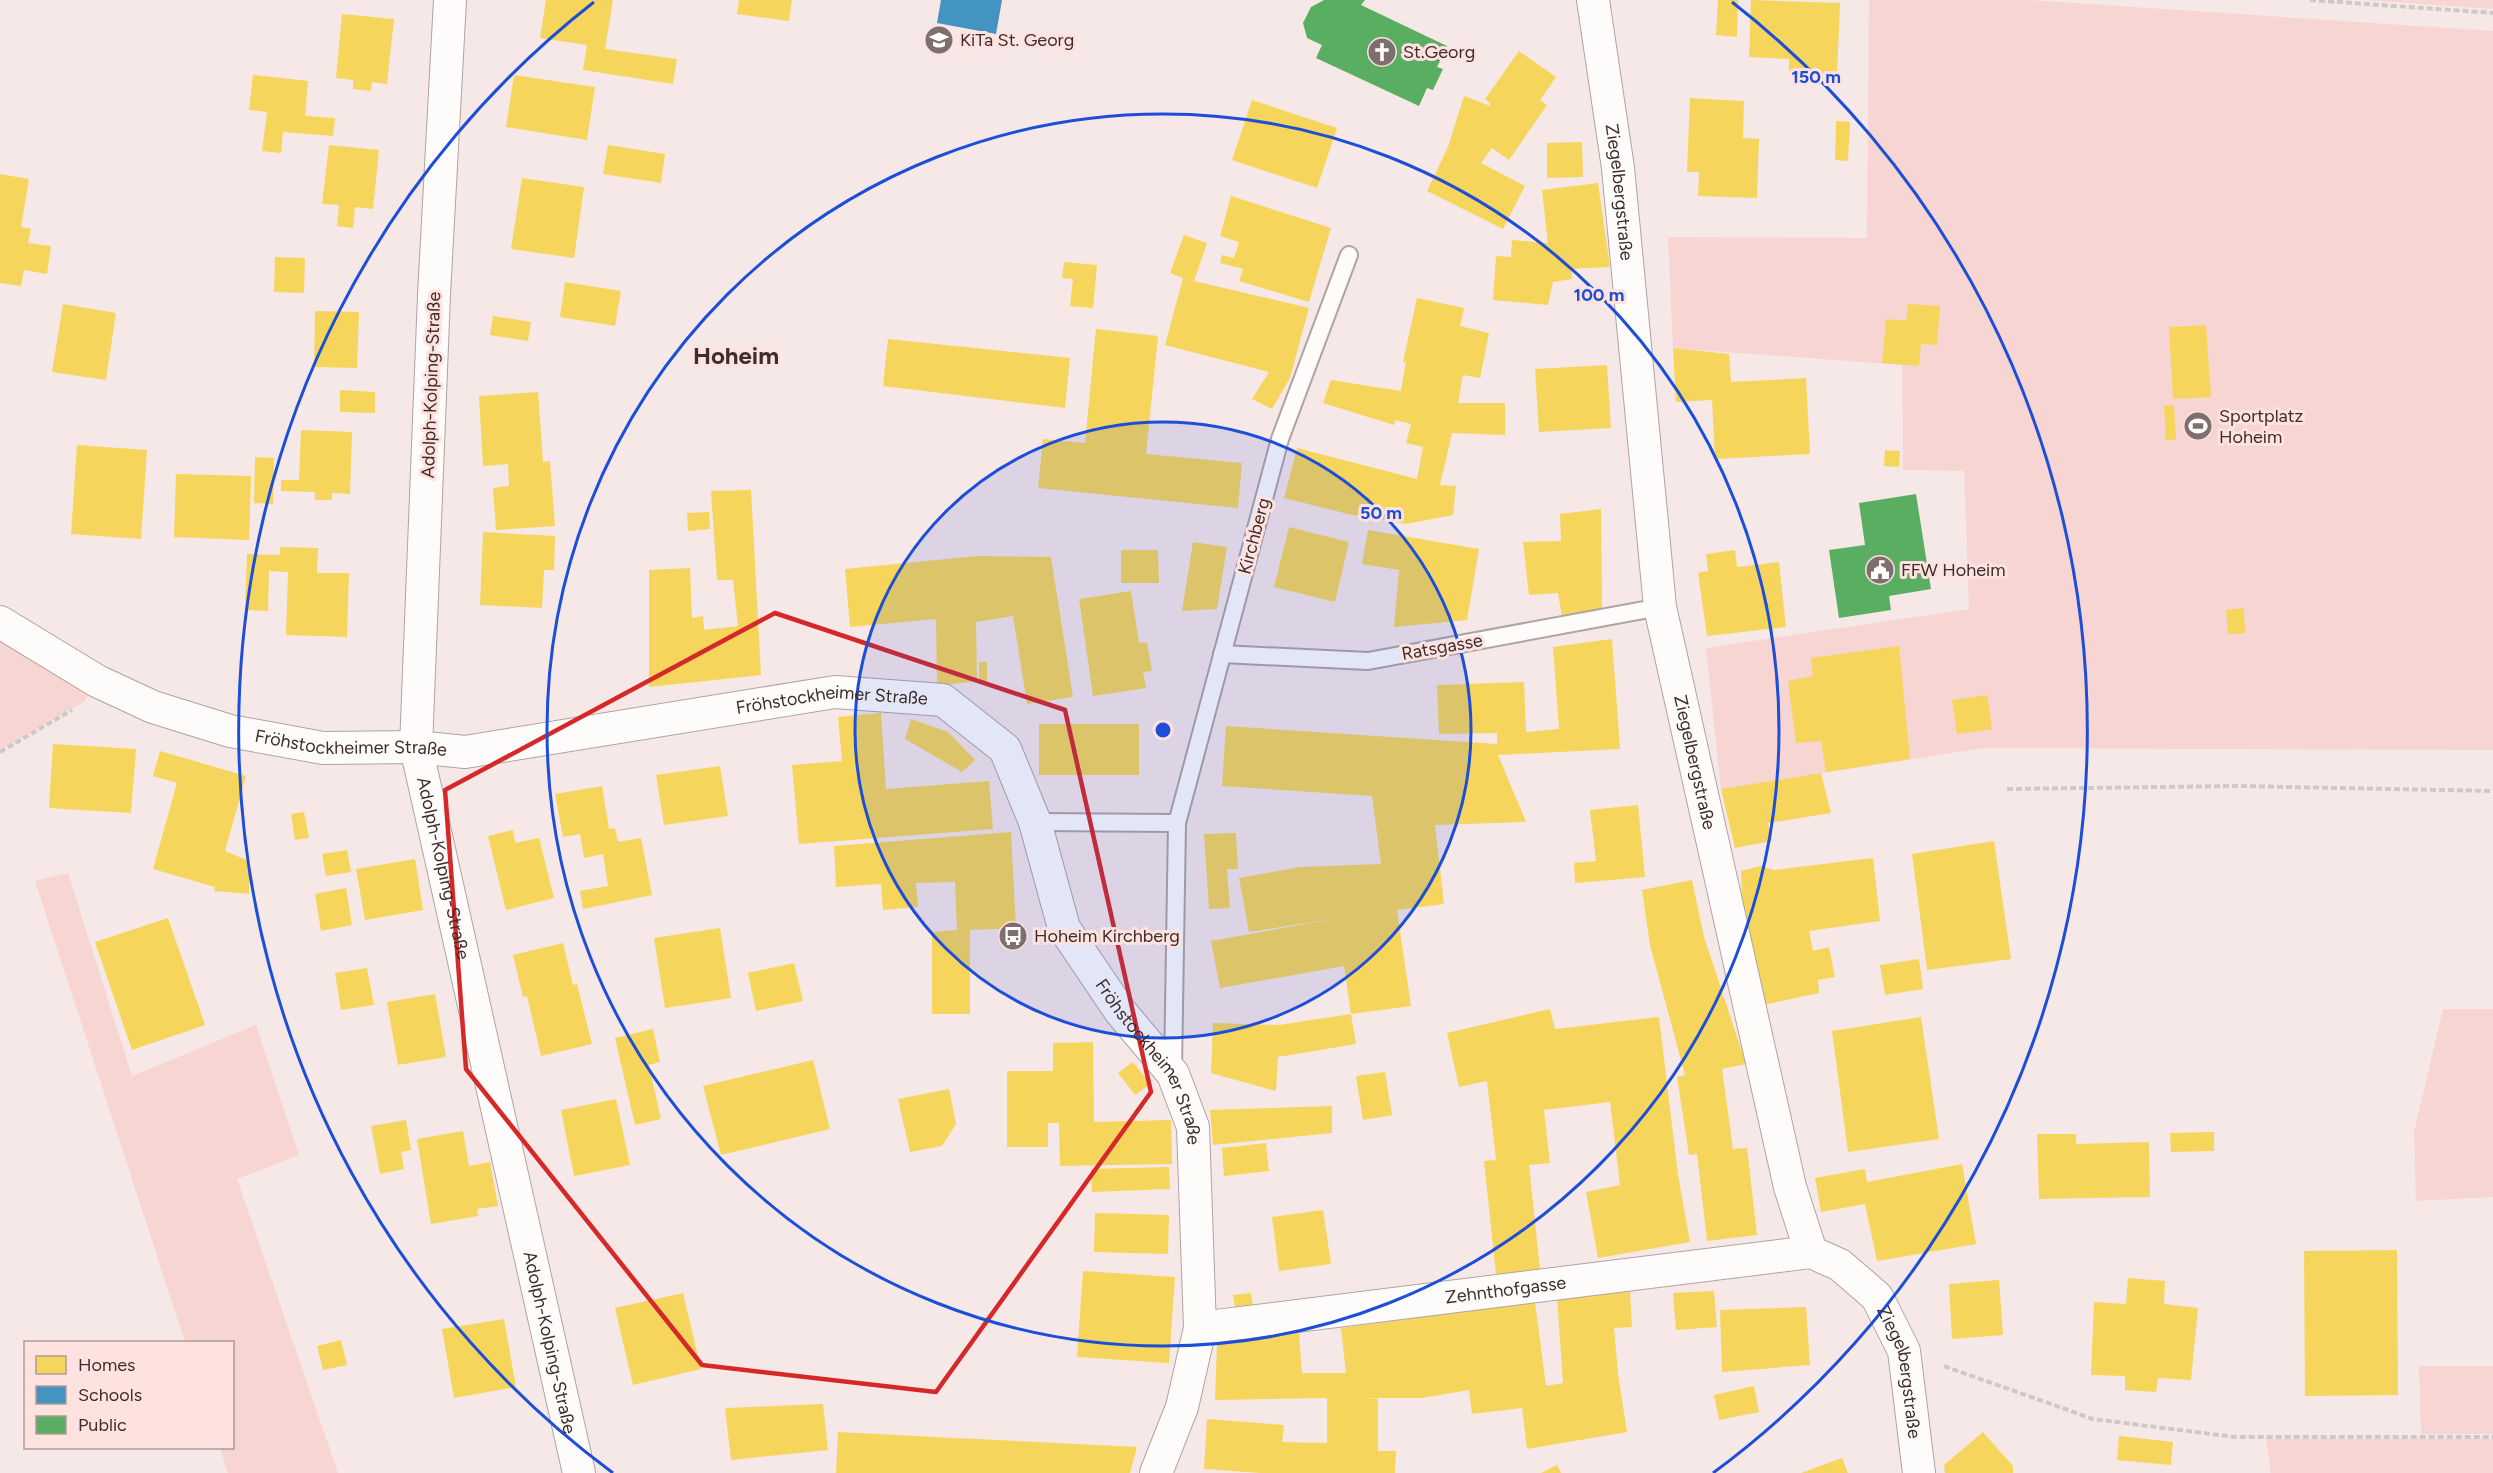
<svg xmlns="http://www.w3.org/2000/svg" width="2493" height="1473" viewBox="0 0 2493 1473" font-family="Figtree,sans-serif">
  <rect width="100%" height="100%" fill="#f6e8e6"/>
  <g fill="#f7d5d2">
    <path d="M1869 0H2028L2493 31V750L1984 748 1721 789 1706 648 1969 609 1964 471 1903 470 1902 365 1673 348 1668 237 1867 238Z"/>
    <path d="M2365 0H2493V9Z"/>
    <path d="M0 626 94 686 85 701 0 750Z"/>
    <path d="M68 873 132 1076 256 1025 299 1155 237 1179 338 1473H228L220 1448H232V1342H185L35 881Z"/>
    <path d="M2443 1009H2493V1197L2416 1201 2414 1132Z"/>
    <path d="M2419 1366H2493V1434H2421Z"/>
    <path d="M2266 1439H2493V1473H2271Z"/>
  </g>
  <g fill="#f6d55c">
    <path d="M546 0H613L605 49 677 59 673 84 583 70 587 45 540 38Z"/>
    <path d="M739 0H792L789 21 737 14Z"/>
    <path d="M1718 0H1738L1737 37 1716 35Z"/>
    <path d="M1751 0 1840 3 1837 74 1789 72V59L1749 57Z"/>
    <path d="M342 14 394 19 387 84 372 82 371 91 353 89V80L336 78Z"/>
    <path d="M1519 51 1556 77 1540 100 1547 105 1509 160 1492 148 1481 163 1525 186 1503 229 1427 191 1448 147 1464 96 1490 106V103L1485 99Z"/>
    <path d="M253 75 308 81 305 116 335 118 333 136 283 132 281 153 262 151 267 112 249 110Z"/>
    <path d="M514 75 595 87 587 140 506 127Z"/>
    <path d="M1690 98 1744 101 1743 138 1759 139 1757 198 1698 196 1699 172H1687Z"/>
    <path d="M1252 100 1337 128 1317 188 1232 160Z"/>
    <path d="M1836 121 1850 122 1848 161 1835 160Z"/>
    <path d="M1582 142 1583 177 1547 178V143Z"/>
    <path d="M329 145 379 150 373 209 355 207 353 228 337 226 339 205 322 204Z"/>
    <path d="M608 145 665 154 661 183 603 174Z"/>
    <path d="M0 174 29 179 21 227 31 229 28 243 51 246 47 274 24 270 21 286 0 283Z"/>
    <path d="M522 178 584 187 574 258 511 249Z"/>
    <path d="M1598 183 1610 267 1571 269 1572 279 1553 282 1548 305 1493 300 1496 256 1511 257 1512 240 1548 243 1542 190Z"/>
    <path d="M1231 196 1331 228 1309 302 1239 281 1243 269 1220 263 1222 255 1234 258 1239 242 1220 236Z"/>
    <path d="M1184 235 1207 243 1194 281 1309 308 1290 378 1272 409 1252 399 1269 372 1165 345 1183 278 1170 273Z"/>
    <path d="M275 257 305 258 304 293 274 292Z"/>
    <path d="M1064 262 1097 265 1093 308 1070 306 1073 279 1062 278Z"/>
    <path d="M565 282 621 291 615 326 560 317Z"/>
    <path d="M1417 298 1464 308 1460 326 1489 333 1480 378 1463 375 1458 403H1505V435L1452 433 1440 485 1456 486 1453 515 1406 524 1348 514 1284 498 1297 448 1417 479 1423 447 1406 443 1411 424 1395 420 1394 425 1323 403 1331 380 1401 391 1406 362H1403Z"/>
    <path d="M63 304 116 313 106 380 52 372Z"/>
    <path d="M1908 304 1940 306 1937 345 1921 344 1919 366 1882 363 1886 319 1906 321Z"/>
    <path d="M315 311 359 312 357 368 314 367Z"/>
    <path d="M493 316 531 322 528 341 490 335Z"/>
    <path d="M2206 325 2211 397 2173 399 2169 327Z"/>
    <path d="M1096 329 1158 336 1146 454 1242 463 1238 508 1038 488 1043 439 1085 443Z"/>
    <path d="M888 339 1070 358 1065 408 883 386Z"/>
    <path d="M1673 348 1729 354 1731 382 1806 378 1810 454 1715 459 1712 400 1676 402Z"/>
    <path d="M1607 365 1611 428 1539 432 1535 369Z"/>
    <path d="M340 390 375 392V413L340 412Z"/>
    <path d="M538 392 543 462 550 461 555 526 496 530 493 488 509 486 508 464 483 466 479 396Z"/>
    <path d="M2174 405 2176 440H2166L2164 406Z"/>
    <path d="M301 430 352 432 350 494 332 493V500H315V492L281 491V480H299Z"/>
    <path d="M77 445 147 450 141 539 71 534Z"/>
    <path d="M1885 450 1900 451 1899 467 1884 466Z"/>
    <path d="M255 457 274 458 273 504 254 503Z"/>
    <path d="M176 474 251 476 249 540 174 537Z"/>
    <path d="M751 490 761 675 649 687V570L690 568 692 618 703 616 704 630 738 626 733 580H717L711 491Z"/>
    <path d="M1601 509 1602 610 1562 617 1558 593 1529 595 1523 542 1561 541 1560 514Z"/>
    <path d="M709 512 710 529 688 531 687 513Z"/>
    <path d="M1289 527 1349 542 1335 602 1274 587Z"/>
    <path d="M1368 530 1479 549 1467 620 1394 627 1399 570 1362 564Z"/>
    <path d="M483 532 555 536 554 570H544L542 608 480 605Z"/>
    <path d="M1193 542 1227 547 1217 609 1182 611Z"/>
    <path d="M280 547 318 548 317 573H349L347 637 286 635 288 572 269 571 268 611 245 610 247 554 280 555Z"/>
    <path d="M1121 550H1158L1159 583H1121Z"/>
    <path d="M1735 550 1737 567 1779 562 1786 627 1707 636 1698 573 1708 571 1706 554Z"/>
    <path d="M977 556 1051 557 1073 697 1027 704 1013 616 976 622 977 681 937 686 936 619 850 627 845 569Z"/>
    <path d="M1131 591 1139 643 1147 642 1152 671 1143 672 1146 688 1093 696 1079 599Z"/>
    <path d="M2244 608 2245 633 2228 634 2226 610Z"/>
    <path d="M1612 639 1620 749 1498 755 1526 822 1435 825 1444 904 1397 910 1411 1006 1351 1014 1344 966 1220 988 1211 941 1338 918 1249 932 1239 878 1300 867 1381 864 1372 796 1222 786 1226 726 1497 744V733L1439 734 1437 685 1524 682 1526 732 1559 729 1553 647Z"/>
    <path d="M1899 646 1910 759 1826 772 1821 741 1796 743 1788 681 1813 676 1811 658Z"/>
    <rect x="979" y="662" width="8" height="19"/>
    <path d="M1987 695 1992 729 1957 734 1952 700Z"/>
    <path d="M881 713 886 789 989 781 993 829 799 844 792 765 842 761 838 717Z"/>
    <path d="M911 719 948 732 975 760 962 772 905 739Z"/>
    <rect x="1039" y="724" width="100" height="51"/>
    <path d="M53 744 136 749 131 813 49 808Z"/>
    <path d="M160 751 246 776 225 851 249 861V894L214 891 215 887 153 869 177 783 153 776Z"/>
    <path d="M720 766 728 816 664 825 656 775Z"/>
    <path d="M1821 773 1831 813 1768 823 1772 841 1735 848 1721 789Z"/>
    <path d="M602 786 609 829 615 828 618 842 641 838 652 895 583 909 580 891 608 886 603 854 584 858 580 834 563 837 555 794Z"/>
    <path d="M1638 805 1645 877 1575 883 1574 863 1596 861 1590 810Z"/>
    <path d="M304 812 309 838 295 840 291 814Z"/>
    <path d="M513 830 515 843 539 838 554 898 506 910 488 836Z"/>
    <path d="M1011 832 1016 928 970 930V1014H932V932L957 930 955 882 916 883 918 907 883 910 881 884 836 887 834 846Z"/>
    <path d="M1236 833 1238 869H1227L1230 908 1209 909 1204 834Z"/>
    <path d="M1994 841 2011 959 1927 970 1912 854Z"/>
    <path d="M347 850 351 872 326 876 322 854Z"/>
    <path d="M1873 858 1880 921 1809 931 1813 951 1829 947 1835 977 1818 980 1819 993 1763 1005 1742 910 1741 871 1760 866 1774 870Z"/>
    <path d="M415 859 423 910 365 920 356 869Z"/>
    <path d="M1692 880 1704 937 1746 1064 1722 1069 1733 1149 1747 1148 1757 1235 1707 1241 1697 1154 1689 1155 1677 1077 1685 1075 1650 945 1642 890Z"/>
    <path d="M346 888 352 925 321 931 315 894Z"/>
    <path d="M168 918 205 1025 132 1050 95 942Z"/>
    <path d="M720 928 731 998 665 1008 654 938Z"/>
    <path d="M563 943 573 985 577 984 592 1044 541 1056 527 996 523 997 513 955Z"/>
    <path d="M1919 959 1923 989 1885 995 1880 965Z"/>
    <path d="M794 963 803 1001 756 1011 748 973Z"/>
    <path d="M367 968 374 1005 341 1010 335 973Z"/>
    <path d="M435 994 446 1057 398 1065 387 1002Z"/>
    <path d="M1550 1009 1555 1029 1659 1017 1678 1175 1690 1242 1598 1258 1586 1192 1620 1185 1610 1102 1544 1110 1550 1163 1529 1165 1540 1270 1496 1274 1484 1161 1496 1160 1487 1081 1459 1087 1447 1033Z"/>
    <path d="M1351 1014 1356 1044 1278 1057 1276 1091 1211 1073 1213 1023 1279 1025Z"/>
    <path d="M1921 1017 1939 1139 1848 1152 1832 1031Z"/>
    <path d="M653 1029 660 1062 649 1065 661 1119 635 1125 615 1038Z"/>
    <path d="M1093 1042 1094 1122 1171 1120 1172 1164 1060 1166 1059 1123H1048V1147H1007V1071H1053V1043Z"/>
    <path d="M813 1060 830 1129 721 1155 703 1086Z"/>
    <path d="M1133 1062 1150 1084 1135 1095 1118 1073Z"/>
    <path d="M1385 1072 1392 1115 1363 1120 1356 1076Z"/>
    <path d="M949 1089 956 1124 942 1146 910 1152 898 1099Z"/>
    <path d="M616 1099 630 1165 574 1176 561 1110Z"/>
    <path d="M1332 1106V1133L1213 1145 1210 1110Z"/>
    <path d="M406 1120 411 1150 401 1152 404 1169 380 1174 371 1126Z"/>
    <path d="M463 1131 469 1166 490 1162 498 1206 477 1209 478 1216 431 1224 417 1139Z"/>
    <path d="M2214 1132V1151L2171 1152 2170 1133Z"/>
    <path d="M2037 1134H2076V1144L2149 1142 2150 1197 2039 1199Z"/>
    <path d="M1266 1143 1269 1171 1224 1176 1222 1148Z"/>
    <path d="M1962 1164 1976 1244 1877 1261 1865 1204 1821 1212 1815 1178 1865 1169 1867 1182Z"/>
    <path d="M1169 1167 1170 1189 1092 1192 1091 1169Z"/>
    <path d="M1323 1210 1331 1264 1279 1271 1272 1217Z"/>
    <path d="M1095 1213 1169 1215 1168 1254 1094 1252Z"/>
    <path d="M2397 1250 2398 1395 2305 1396 2304 1251Z"/>
    <path d="M1083 1271 1175 1277 1169 1363 1077 1357Z"/>
    <path d="M2128 1278 2165 1281 2164 1304 2198 1308 2191 1380 2158 1378 2156 1392 2125 1390V1376L2091 1375 2094 1302 2126 1304Z"/>
    <path d="M1999 1280 2003 1335 1952 1339 1949 1284Z"/>
    <path d="M1714 1291 1717 1327 1676 1330 1673 1293Z"/>
    <path d="M1630 1292 1632 1327 1614 1328 1618 1374 1627 1432 1527 1449 1522 1408 1472 1414 1469 1390 1422 1398H1366L1378 1399V1451H1396L1395 1473H1261L1204 1469 1207 1419 1284 1425 1282 1442 1327 1443V1398L1215 1400 1217 1344 1299 1333 1302 1373H1346L1341 1328 1535 1302 1546 1386 1563 1383 1557 1297Z"/>
    <path d="M683 1293 701 1369 633 1385 615 1308Z"/>
    <path d="M1251 1293 1254 1312 1236 1314 1233 1295Z"/>
    <path d="M1806 1307 1810 1365 1722 1372 1720 1310Z"/>
    <path d="M504 1319 516 1387 454 1398 442 1329Z"/>
    <path d="M341 1340 347 1365 323 1370 317 1346Z"/>
    <path d="M1754 1386 1759 1412 1719 1420 1714 1395Z"/>
    <path d="M823 1404 828 1450 731 1460 725 1408Z"/>
    <path d="M838 1432 955 1438 1137 1447 1130 1473H836Z"/>
    <path d="M1983 1432 2013 1466V1473H1945L1944 1465Z"/>
    <path d="M2119 1436 2173 1442 2171 1465 2117 1460Z"/>
    <path d="M1842 1458 1848 1473H1801Z"/>
    <path d="M1557 1465 1561 1473H1541Z"/>
  </g>
  <path fill="#4393c3" d="M941 0H1002L996 34 937 23Z"/>
  <g fill="#5aae61">
    <path d="M1324 0H1365L1361 5 1447 46 1437 67 1443 69 1433 90 1427 88 1419 106 1316 58 1322 45 1307 38 1303 23 1311 7Z"/>
    <path d="M1916 494 1931 589 1889 596 1891 610 1839 618 1829 550 1865 545 1859 503Z"/>
  </g>
  <g fill="none" stroke-linecap="round" stroke-linejoin="round">
    <g stroke="#b0a3a1" stroke-width="20">
      <g id="lane">
        <path d="M1222 654 1368 661 1660 607"/>
        <path d="M1035 822 1177 823"/>
        <path d="M1173 1070 1177 823 1280 439 1349 255"/>
      </g>
    </g>
    <g stroke="#b0a3a1" stroke-width="34">
      <g id="street">
        <path id="s1" d="M450 0 434 295 416 747 579 1473"/>
        <path id="s2" d="M1593 0 1618 168 1660 607 1790 1187 1811 1252 1840 1265 1877 1297 1904 1351 1919 1473"/>
        <path id="s3" d="M0 622 97 681 153 707 230 731 323 748 416 747 465 752 835 692 943 700 1005 749 1035 822 1064 928 1120 1011 1173 1074 1193 1127 1200 1328 1182 1407 1156 1473"/>
        <path id="s4" d="M1200 1328 1811 1252"/>
      </g>
    </g>
    <g stroke="#cec9c9" stroke-width="4" stroke-dasharray="6 3" stroke-linecap="butt">
      <path d="M2310 0 2493 13"/>
      <path d="M0 752 72 710"/>
      <path d="M2007 789 2237 786 2493 791"/>
      <path d="M1944 1366 2093 1419 2235 1437H2493"/>
    </g>
    <use href="#lane" stroke="#fefcfb" stroke-width="16"/>
    <use href="#street" stroke="#fefcfb" stroke-width="32"/>
  </g>
  <path fill="none" stroke="#d62828" stroke-width="4.5" stroke-linejoin="round" d="M775 613 1065 710 1151 1092 936 1392 702 1365 466 1069 445 790Z"/>
  <circle cx="1163" cy="730" r="308" fill="#1d4ed8" fill-opacity=".12"/>
  <g fill="none" stroke="#1d4ed8" stroke-width="3">
    <circle cx="1163" cy="730" r="308"/>
    <circle cx="1163" cy="730" r="616"/>
    <path d="M613 1473A924 924 0 0 1 594 2M1732 2A924 924 0 0 1 1713 1473"/>
  </g>
  <defs>
    <g id="school-disc" transform="scale(1.5)"><circle r="9.5" fill="#7e6e6d" stroke="#fde2df"/><path d="M0-5L7-2L0 1L-7-2ZM-4 1L0 2.5L4 1V4Q0 6-4 4Z" fill="#fff"/></g>
    <g id="church-disc" transform="scale(1.5)"><circle r="9.5" fill="#7e6e6d" stroke="#fde2df"/><path d="M-1.2-6h2.4v3.5h3.3v2.4h-3.3V6h-2.4V-.1h-3.3v-2.4h3.3Z" fill="#fff"/></g>
    <g id="stadium-disc" transform="scale(1.5)"><circle r="9.5" fill="#7e6e6d" stroke="#fde2df"/><path d="M0-5a6.5 5 0 1 0 0 10a6.5 5 0 1 0 0-10ZM-3.5-1.8h7v3.6h-7Z" fill="#fff"/></g>
    <g id="civic-disc" transform="scale(1.5)"><circle r="9.5" fill="#7e6e6d" stroke="#fde2df"/><path d="M-.6-6.5H3V-4.5H.6V-3L4-1V1h2V6H-6V1h2V-1L-.6-3ZM-1.2 2.5V6h2.4V2.5Z" fill="#fff"/></g>
    <g id="bus-disc" transform="scale(1.5)"><circle r="9.5" fill="#7e6e6d" stroke="#fde2df"/><path d="M-5-6H5V4H4V6H2V4H-2V6H-4V4H-5ZM-3.5-4V0h7V-4ZM-3.5 1.2v1.5H-2V1.2ZM2 1.2v1.5H3.5V1.2Z" fill="#fff"/></g>
  </defs>
  <g fill-rule="evenodd">
    <use href="#school-disc" x="939" y="40"/>
    <use href="#church-disc" x="1382" y="52"/>
    <use href="#stadium-disc" x="2198" y="426"/>
    <use href="#civic-disc" x="1880" y="570"/>
    <use href="#bus-disc" x="1013" y="936"/>
  </g>
  <g text-anchor="middle" dominant-baseline="central" stroke-width="6" stroke-linejoin="round" paint-order="stroke">
    <g font-size="18" fill="#3e2d2c" stroke="#fde2df" text-anchor="start">
      <text x="960" y="40">KiTa St. Georg</text>
      <text x="1403" y="52">St.Georg</text>
      <text x="2219" y="416">Sportplatz<tspan x="2219" dy="21">Hoheim</tspan></text>
      <text x="1901" y="570">FFW Hoheim</text>
      <text x="1034" y="936">Hoheim Kirchberg</text>
    </g>
    <g font-size="18" fill="#3e2d2c" stroke="#fde2df">
      <text stroke="none"><textPath href="#s2" startOffset="194">Ziegelbergstraße</textPath></text>
      <text transform="translate(431 385) rotate(-88)">Adolph-Kolping-Straße</text>
      <text transform="translate(1254 536) rotate(-75)">Kirchberg</text>
      <text transform="translate(1442 647) rotate(-10)">Ratsgasse</text>
      <text stroke="none"><textPath href="#s3" startOffset="864">Fröhstockheimer Straße</textPath></text>
      <text stroke="none"><textPath href="#s3" startOffset="378">Fröhstockheimer Straße</textPath></text>
      <text stroke="none"><textPath href="#s2" startOffset="770">Ziegelbergstraße</textPath></text>
      <text stroke="none"><textPath href="#s1" startOffset="872">Adolph-Kolping-Straße</textPath></text>
      <text stroke="none"><textPath href="#s3" startOffset="1404">Fröhstockheimer Straße</textPath></text>
      <text stroke="none"><textPath href="#s4" startOffset="308">Zehnthofgasse</textPath></text>
      <text stroke="none"><textPath href="#s1" startOffset="1358">Adolph-Kolping-Straße</textPath></text>
      <text stroke="none"><textPath href="#s2" startOffset="1434">Ziegelbergstraße</textPath></text>
    </g>
    <g font-size="24" font-weight="bold" fill="#3e2d2c" stroke="#fde2df">
      <text x="736" y="355">Hoheim</text>
    </g>
  </g>
  <circle cx="1163" cy="730" r="9" fill="#1d4ed8" stroke="#fde2df" stroke-width="3"/>
  <g font-size="18" text-anchor="middle" font-weight="bold" fill="#1d4ed8" stroke="#fde2df" stroke-width="6" stroke-linejoin="round" paint-order="stroke">
    <text x="1816" y="83">150 m</text>
    <text x="1599" y="301">100 m</text>
    <text x="1381" y="519">50 m</text>
  </g>
  <rect x="24" y="1341" width="210" height="108" fill="#fde2df" stroke="#b19a97" stroke-width="1.5"/>
  <rect x="36" y="1356" width="30" height="18" fill="#f6d55c" stroke="#b19a97" stroke-width="1.5"/>
  <text x="78" y="1371" font-size="18" fill="#3e2d2c">Homes</text>
  <rect x="36" y="1386" width="30" height="18" fill="#4393c3" stroke="#b19a97" stroke-width="1.5"/>
  <text x="78" y="1401" font-size="18" fill="#3e2d2c">Schools</text>
  <rect x="36" y="1416" width="30" height="18" fill="#5aae61" stroke="#b19a97" stroke-width="1.5"/>
  <text x="78" y="1431" font-size="18" fill="#3e2d2c">Public</text>
</svg>
